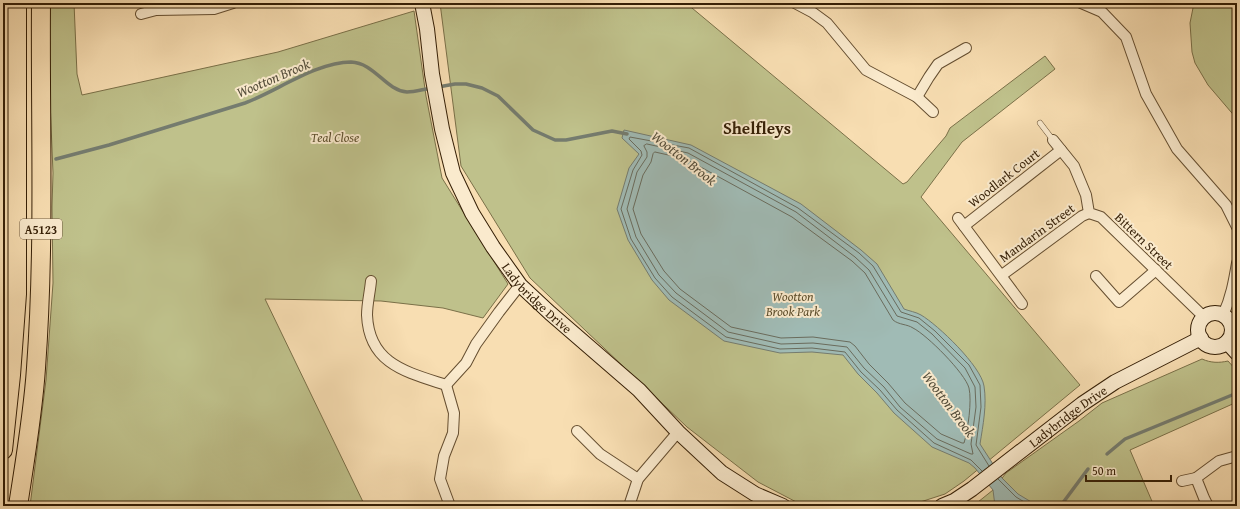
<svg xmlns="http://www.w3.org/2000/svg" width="1240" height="509" viewBox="0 0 1240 509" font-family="'Gentium Book Plus',serif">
  <rect width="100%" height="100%" fill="#f8deb2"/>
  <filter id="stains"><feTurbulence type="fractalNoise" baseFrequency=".005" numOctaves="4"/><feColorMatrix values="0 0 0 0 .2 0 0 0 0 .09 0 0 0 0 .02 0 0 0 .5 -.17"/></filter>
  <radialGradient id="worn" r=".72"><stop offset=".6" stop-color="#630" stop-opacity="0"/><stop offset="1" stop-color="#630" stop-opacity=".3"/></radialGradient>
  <g fill="#bfc18b" stroke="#7a7048">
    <path d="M3 3H7L9 91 3 116Z"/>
    <path d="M46 3H74L77 74 82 95 278 52 414 11 426 96 442 178 508 284 483 318 443 308 381 301 265 299 365 506H30L46 380 53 283 52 207 53 173Z"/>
    <path d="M440 3H686L903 184 907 182 946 136 950 128 1045 56 1055 69 962 142 921 197 1080 385 964 481 945 494 908 506 802 505 758 482 687 427 605 349 530 278 461 166Z"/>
    <path d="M1194 3H1237V119L1208 85 1195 63 1192 52 1190 23Z"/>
    <path d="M1202 359C1211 363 1219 363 1228 361L1237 371V402L1130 450 1154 506H973L993 490 1006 473 1079 421 1102 403Z"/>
  </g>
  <path fill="#a0bbb5" stroke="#757c6f" d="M624 130 691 145 801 204 861 250 877 264 904 309C909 311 916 312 921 315 938 325 981 366 984 386 987 405 983 425 980 444L1002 478 1018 494 1038 506H995L993 490 975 468 969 463 932 447 894 413 877 393 858 374 843 355 812 352 780 353 724 341 669 300 652 280 628 240 617 209 629 168 639 154 622 138Z"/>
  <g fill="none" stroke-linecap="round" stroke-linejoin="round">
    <g stroke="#6a6c5d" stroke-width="1">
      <path d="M647 144 688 153 796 212 855 257 869 270 897 316 917 322 932 334 965 368 975 387 976 407 971 444 973 454H971L937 439 900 407 884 387 864 368 847 347 813 343 781 344 728 332 676 293 659 275 636 237 627 209 637 172 647 157V152L644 146Z"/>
      <path d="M655 152 686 159 792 217 852 261 865 273 893 320C899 325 907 324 913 328 927 335 965 373 969 388 972 401 968 430 964 443H962L941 434 905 403 888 383 869 364 855 346 850 342 813 337 781 338 731 327 680 289 664 271 641 234 633 209 643 175 651 162 653 154Z"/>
      <path d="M982 471 971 460 934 443 897 410 880 390 861 372 845 352 812 348 780 349 726 337 672 297 655 278 631 239 621 209 633 170 642 155 641 151 629 139 630 137 689 148 798 208 859 253 873 266 901 312 919 318 935 331 969 365 980 385 981 407 976 445 989 466"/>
      <path d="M998 479 1016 497 1031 506"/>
    </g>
    <g stroke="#757c6f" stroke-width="3.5">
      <path d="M438 87 455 84H466L482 88 498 96 533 130 555 140H566L612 131 627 134"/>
      <path d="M56 159 109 145 245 103C277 91 317 62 351 62 375 63 385 90 407 92 415 92 424 89 432 88"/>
      <path d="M1107 454 1125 439 1237 393"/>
      <path d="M1062 504 1088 469"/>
    </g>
    <g stroke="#654e30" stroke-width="6">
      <path id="lane" d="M1040 123 1053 140"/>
    </g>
    <g stroke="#654e30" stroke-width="12">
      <g id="street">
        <path d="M795 3 812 12 827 23 866 70 917 97 933 112"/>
        <path d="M1081 3 1102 12 1126 37 1146 94 1177 149 1226 205 1237 227"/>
        <path d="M141 14 156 10 214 9 233 3"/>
        <path d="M917 97 929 77 938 64 966 48"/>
        <path d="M1053 140 1074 166 1086 195 1089 213 1101 217 1204 317"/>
        <path d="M958 218 1022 304"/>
        <path d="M964 226 1061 150"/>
        <path d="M1002 275 1082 216 1089 213"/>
        <path d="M1096 276 1119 302 1156 270"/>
        <path d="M371 281C370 292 367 304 367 315 369 364 406 372 446 385L454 413 453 433 444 456 440 479 450 506"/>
        <path d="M1223 315C1231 298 1234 281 1237 263"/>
        <path d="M446 385 466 363 476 344 499 312 520 285"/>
        <path d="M577 431 600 454 638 479"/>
        <path d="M1182 481 1196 478"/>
        <path d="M629 506 638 479 678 432"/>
        <path d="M1208 506 1204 498 1196 478 1219 461 1237 456"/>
      </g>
    </g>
    <g stroke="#341e05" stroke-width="16">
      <g id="secondary">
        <path id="s1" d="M422 3 427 29 432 74 442 129 453 173 472 213 493 247 520 285 550 313 639 390 678 432 722 473 755 494 783 506"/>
        <circle cx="1215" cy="330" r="17"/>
        <path d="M1227 342 1237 353"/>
        <path id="s2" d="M942 506 954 501 972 489 1082 404 1115 382 1201 338"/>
      </g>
    </g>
    <g stroke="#341e05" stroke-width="20">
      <g id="highway">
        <path d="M3 450 11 375 17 294V3"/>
        <path d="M18 506C25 460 33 414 36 368 45 247 40 125 41 3"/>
      </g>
    </g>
    <use href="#lane" stroke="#faeacd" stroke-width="5"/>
    <use href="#street" stroke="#faeacd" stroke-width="10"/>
    <use href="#secondary" stroke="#faeacd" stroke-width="14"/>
    <use href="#highway" stroke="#f8deb2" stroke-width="18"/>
  </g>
  <g text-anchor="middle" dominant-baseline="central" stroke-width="4" stroke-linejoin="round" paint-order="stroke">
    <rect fill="#faeacd" stroke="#6f5b41" stroke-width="1" x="20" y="219" width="42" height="20" rx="3"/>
    <g font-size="12" font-weight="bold" fill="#341e05">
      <text x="41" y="229">A5123</text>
    </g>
    <g font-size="13" font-style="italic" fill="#5e4f2d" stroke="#faeacd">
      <text x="335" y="137">Teal Close</text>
      <text x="793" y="296">Wootton<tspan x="793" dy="15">Brook Park</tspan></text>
    </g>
    <g font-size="13" fill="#341e05" stroke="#faeacd">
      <text transform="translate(1004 178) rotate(-38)">Woodlark Court</text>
      <text transform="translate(1037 233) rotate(-36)">Mandarin Street</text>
      <text transform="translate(1144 241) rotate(44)">Bittern Street</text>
      <text stroke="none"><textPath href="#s1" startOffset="325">Ladybridge Drive</textPath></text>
      <text stroke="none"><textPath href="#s2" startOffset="155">Ladybridge Drive</textPath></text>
    </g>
    <g font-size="14" font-style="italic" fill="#544d3a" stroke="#faeacd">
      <text transform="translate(273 78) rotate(-23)">Wootton Brook</text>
      <text transform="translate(684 158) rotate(38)">Wootton Brook</text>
      <text transform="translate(949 404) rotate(53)">Wootton Brook</text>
    </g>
    <g font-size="17" font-weight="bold" fill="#341e05" stroke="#faeacd">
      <text x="757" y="127">Shelfleys</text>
    </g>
  </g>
  <rect width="1240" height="509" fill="none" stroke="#f8deb2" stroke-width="16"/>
  <rect x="4" y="4" width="1232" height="501" fill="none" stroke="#341e05" stroke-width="2"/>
  <rect x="8" y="8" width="1224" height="493" fill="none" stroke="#341e05"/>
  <path d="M1086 475v6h85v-6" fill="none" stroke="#341e05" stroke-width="2"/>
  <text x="1092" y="475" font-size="12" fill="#341e05" stroke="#faeacd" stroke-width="3" paint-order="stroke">50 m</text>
  <rect width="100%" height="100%" filter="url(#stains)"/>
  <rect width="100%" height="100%" fill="url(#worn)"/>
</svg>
